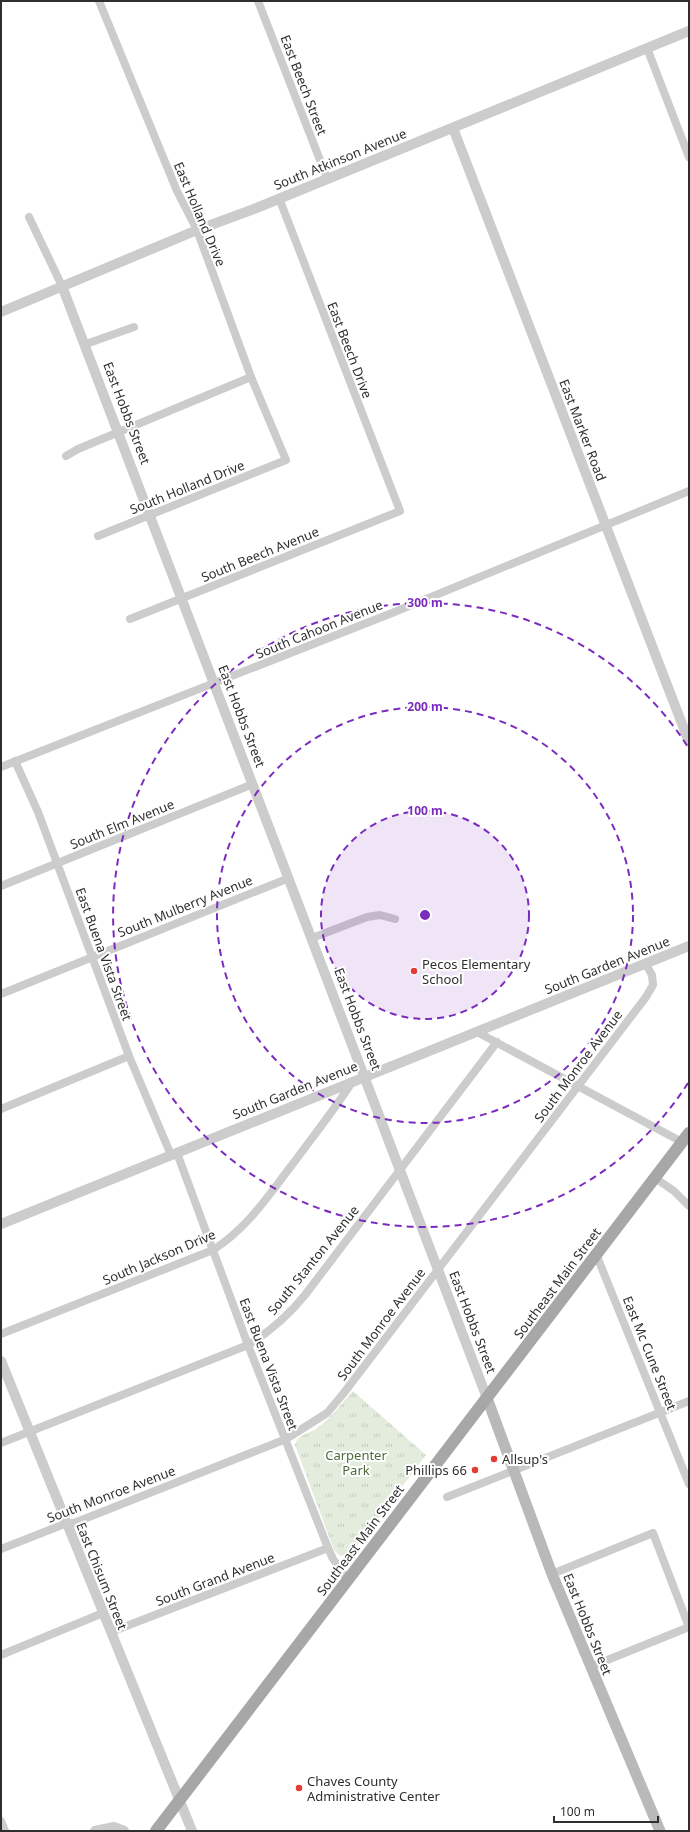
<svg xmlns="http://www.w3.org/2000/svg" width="690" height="1832" viewBox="0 0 690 1832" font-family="'Noto Sans',sans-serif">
  <defs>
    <pattern id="park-tufts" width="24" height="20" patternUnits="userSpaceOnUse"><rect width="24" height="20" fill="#e4ecdd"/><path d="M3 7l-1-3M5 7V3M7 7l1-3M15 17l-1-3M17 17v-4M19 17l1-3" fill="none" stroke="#c4cbbe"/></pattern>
  </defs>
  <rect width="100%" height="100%" fill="#fff"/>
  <path fill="url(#park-tufts)" d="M353 1391 426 1455 354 1550 343 1556 339 1555 334 1550 295 1445C298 1434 308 1434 316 1429 330 1419 341 1404 353 1391Z"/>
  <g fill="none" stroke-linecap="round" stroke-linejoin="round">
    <g stroke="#ccc" stroke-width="8">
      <path d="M258 1 327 178"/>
      <path d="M647 48 689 157"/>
      <path d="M29 217 62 286"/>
      <path d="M86 344 134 327"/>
      <path d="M66 456 78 449 251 377"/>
      <path d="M98 536 286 460 251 377 197 230 177 191 99 1"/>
      <path d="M130 619 400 511 279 198"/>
      <path d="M15 761 38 812 129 1056 171 1155"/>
      <path d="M1 767 392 613 689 491"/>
      <path d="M1 886 253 784"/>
      <path d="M312 938 367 917 380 915 395 919"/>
      <path d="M1 994 289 878"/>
      <path d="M477 1032 682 1142"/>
      <path d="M1 1109 129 1056"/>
      <path d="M177 1153 248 1345 328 1548 333 1559 348 1580"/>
      <path d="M655 1178 674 1191 689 1206"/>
      <path d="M596 1254 689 1484"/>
      <path d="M1 1334 213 1250C250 1226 269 1194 295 1161 314 1135 335 1109 352 1082"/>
      <path d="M1 1443 248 1345C271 1331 288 1316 305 1295L497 1042"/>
      <path d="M447 1497 689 1401"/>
      <path d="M1 1549 67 1523H74L286 1439 327 1413 343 1394 646 997 653 985 652 975 645 963"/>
      <path d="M552 1574 653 1533 689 1627"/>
      <path d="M111 1632 328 1548"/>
      <path d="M1 1655 103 1613"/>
      <path d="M590 1667 689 1627"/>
      <path d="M1 1821 5 1831"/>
    </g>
    <g stroke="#ccc" stroke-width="10">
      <path d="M453 128 689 742"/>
      <path d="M62 286 487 1398"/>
      <path d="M1 312 197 230 254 209 689 31"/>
      <path d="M1 1224 689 946"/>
      <path d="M1 1361 192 1831"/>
      <path d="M95 1831 114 1827 124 1831"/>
    </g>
    <path stroke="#b9b9b9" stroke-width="11" d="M487 1398 552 1574 660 1831"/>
    <path stroke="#a7a7a7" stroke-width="12" d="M156 1831 689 1133"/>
  </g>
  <circle cx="425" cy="915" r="104" fill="#7b2cbf" fill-opacity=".12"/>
  <g fill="none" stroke="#7b2cbf" stroke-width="2" stroke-dasharray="7 5">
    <circle cx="425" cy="915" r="104"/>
    <circle cx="425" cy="915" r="208"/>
    <path d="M688 1083A312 312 0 1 1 688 747"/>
  </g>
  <g fill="#e13d36" stroke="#fff" stroke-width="1.5">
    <circle cx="414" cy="971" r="4"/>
    <circle cx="494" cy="1459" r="4"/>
    <circle cx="475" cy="1470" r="4"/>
    <circle cx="299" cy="1788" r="4"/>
  </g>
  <g text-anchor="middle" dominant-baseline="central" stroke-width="4" stroke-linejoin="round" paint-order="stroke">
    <g font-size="13" fill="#2f2f2f" stroke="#fff">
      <text transform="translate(304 85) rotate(69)">East Beech Street</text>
      <text transform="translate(340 159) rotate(-22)">South Atkinson Avenue</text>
      <text transform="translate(200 214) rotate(67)">East Holland Drive</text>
      <text transform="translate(350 350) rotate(69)">East Beech Drive</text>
      <text transform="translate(127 413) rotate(69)">East Hobbs Street</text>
      <text transform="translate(583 430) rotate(69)">East Marker Road</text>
      <text transform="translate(187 487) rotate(-22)">South Holland Drive</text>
      <text transform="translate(260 554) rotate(-22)">South Beech Avenue</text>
      <text transform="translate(319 629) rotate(-22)">South Cahoon Avenue</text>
      <text transform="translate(242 716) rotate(69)">East Hobbs Street</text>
      <text transform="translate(122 824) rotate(-22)">South Elm Avenue</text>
      <text transform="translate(185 906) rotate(-22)">South Mulberry Avenue</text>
      <text transform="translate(104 954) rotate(70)">East Buena Vista Street</text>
      <text transform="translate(607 965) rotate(-22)">South Garden Avenue</text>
      <text transform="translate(358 1019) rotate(69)">East Hobbs Street</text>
      <text transform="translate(578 1066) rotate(-53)">South Monroe Avenue</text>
      <text transform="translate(295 1090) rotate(-22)">South Garden Avenue</text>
      <text transform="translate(159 1257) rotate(-23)">South Jackson Drive</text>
      <text transform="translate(313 1260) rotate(-51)">South Stanton Avenue</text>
      <text transform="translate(557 1283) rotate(-53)">Southeast Main Street</text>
      <text transform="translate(473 1322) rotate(69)">East Hobbs Street</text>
      <text transform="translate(381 1324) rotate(-53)">South Monroe Avenue</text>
      <text transform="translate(650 1353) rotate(68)">East Mc Cune Street</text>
      <text transform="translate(269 1364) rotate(69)">East Buena Vista Street</text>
      <text transform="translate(111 1494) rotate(-21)">South Monroe Avenue</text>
      <text transform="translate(360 1540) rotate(-53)">Southeast Main Street</text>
      <text transform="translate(102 1576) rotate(68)">East Chisum Street</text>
      <text transform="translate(215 1579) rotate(-21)">South Grand Avenue</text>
      <text transform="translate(588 1624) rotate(68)">East Hobbs Street</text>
    </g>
    <g font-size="13" fill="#2f2f2f" stroke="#fff" text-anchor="start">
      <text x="422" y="964">Pecos Elementary<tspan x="422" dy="15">School</tspan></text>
      <text x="502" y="1459">Allsup's</text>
      <text x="467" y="1470" text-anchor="end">Phillips 66</text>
      <text x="307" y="1781">Chaves County<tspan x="307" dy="15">Administrative Center</tspan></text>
    </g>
    <g font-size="13" fill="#4d6a3d" stroke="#fff">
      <text x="356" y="1455">Carpenter<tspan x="356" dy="15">Park</tspan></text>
    </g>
  </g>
  <circle cx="425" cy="915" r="6" fill="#7b2cbf" stroke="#fff" stroke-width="2"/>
  <g font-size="12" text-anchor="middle" font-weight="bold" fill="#7b2cbf" stroke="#fff" stroke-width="4" stroke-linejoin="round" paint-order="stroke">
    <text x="425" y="607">300 m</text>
    <text x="425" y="711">200 m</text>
    <text x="425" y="815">100 m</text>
  </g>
  <rect width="690" height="1832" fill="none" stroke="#2f2f2f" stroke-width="4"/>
  <path d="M554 1816v6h104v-6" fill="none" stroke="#2f2f2f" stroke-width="2"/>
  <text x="560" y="1816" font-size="12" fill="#2f2f2f" stroke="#ffffff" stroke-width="3" paint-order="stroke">100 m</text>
</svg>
